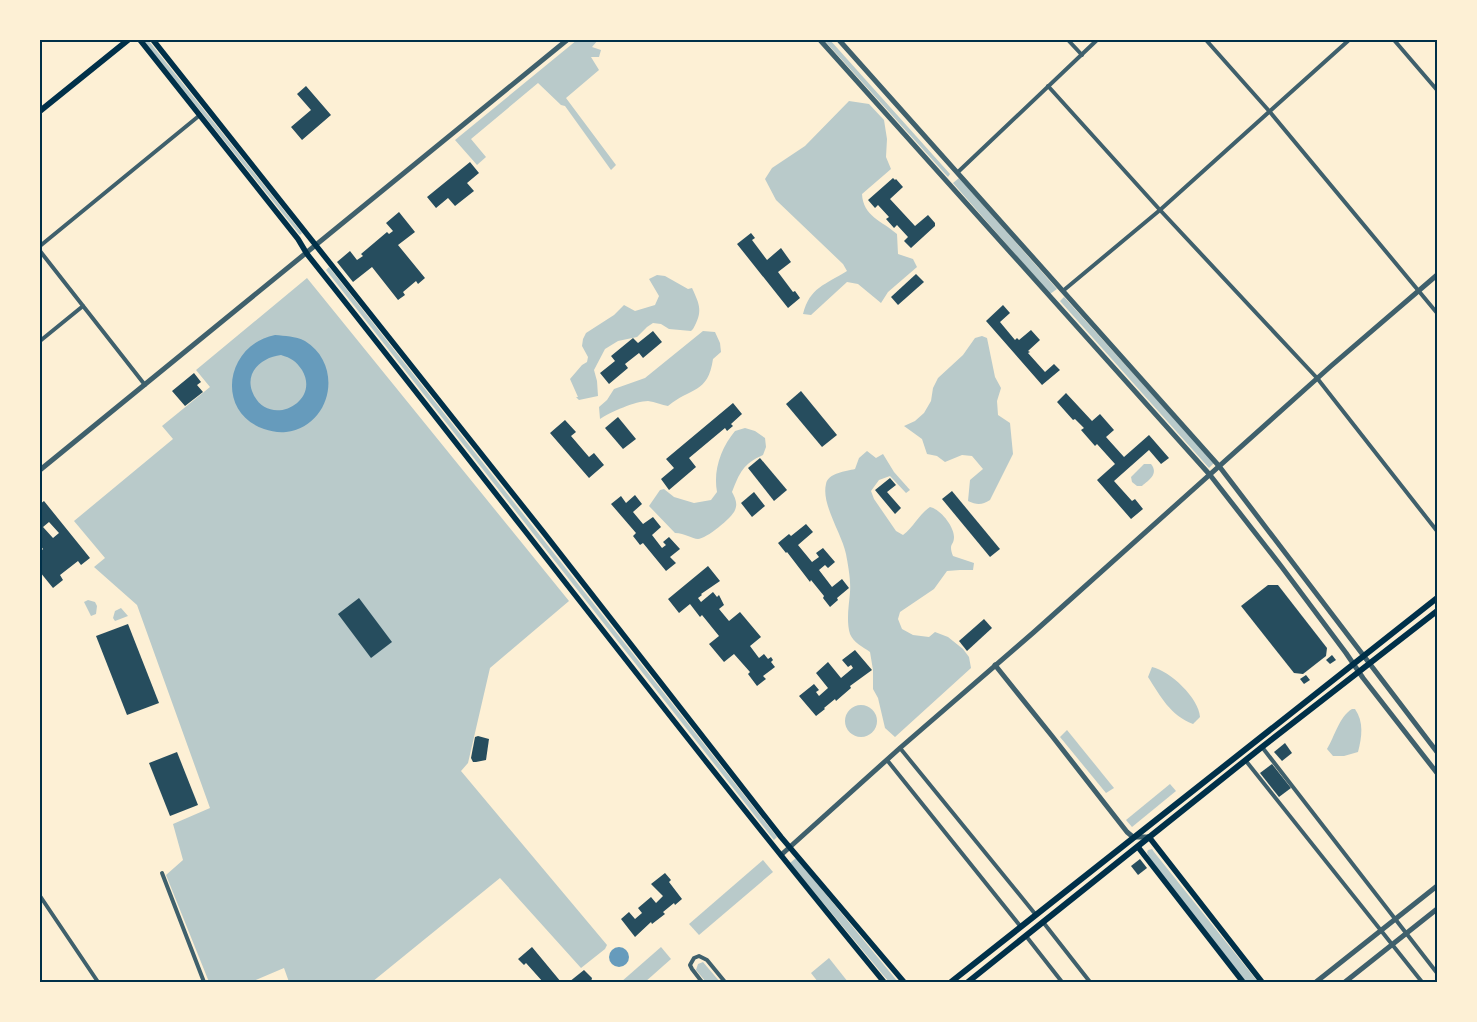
<svg xmlns="http://www.w3.org/2000/svg" width="1477" height="1022" viewBox="0 0 1477 1022" font-family="Helvetica,sans-serif">
  <rect width="100%" height="100%" fill="#fdf0d5"/>
  <g fill="#b9caca">
    <path d="M148 40 302 233 300 235 144 41Z"/>
    <path d="M577 40H598L592 47 601 50 599 57H591L599 70 566 98 616 165 611 170 565 106 561 105 538 83 471 139 486 157 477 165 455 140Z"/>
    <path d="M824 40H830L950 174 948 177Z"/>
    <path d="M849 101 869 104 884 120 887 139 886 157 891 169 862 194C863 216 882 221 897 234L898 254 913 259 917 267 888 292 881 303 858 284 847 282 811 315 803 314C810 287 825 285 847 271L843 264 776 200 765 179 772 168 805 146Z"/>
    <path d="M959 178 1057 289 1050 294 953 183Z"/>
    <path d="M329 267 777 837 774 840 326 270Z"/>
    <path d="M657 275 665 276 688 289 692 288C700 305 703 312 693 329L691 331 669 329 661 324 653 323 647 327 637 337 618 341 605 349 594 370 597 381 598 396 579 400 576 397H578L570 379 582 365 587 362 588 357 582 346 583 339 586 333 614 315 624 305 635 311 655 305 659 296 649 279Z"/>
    <path d="M307 278 569 601 490 668 468 763 461 771 607 945 605 949 581 968 500 878 372 982H289L284 968 251 982H209L166 875 183 860 173 824 210 808 137 605 94 567 105 558 74 521 173 439 162 426 210 387 196 370Z"/>
    <path d="M1064 297 1214 463 1209 468 1060 301Z"/>
    <path d="M703 331 715 332 720 343 721 352 713 359C708 394 691 387 668 406 662 405 655 402 648 401 636 401 610 412 600 419L599 407 607 400 614 389 645 378Z"/>
    <path d="M982 336 987 338 995 377 1001 388 997 401 998 415 1010 423 1013 454 990 500C982 505 977 505 968 501L970 480 983 469 972 456 962 455 945 462 937 456 927 454 922 439 904 426 915 421 924 413 931 401 933 388 938 378 963 355 975 338Z"/>
    <path d="M745 428 755 431 765 438 766 447 763 455C743 464 740 472 732 492 735 498 738 503 735 510 732 518 706 539 698 539 692 539 685 533 675 533L649 506 660 490 664 489 674 497 694 503 711 500 717 492C713 470 721 448 735 431Z"/>
    <path d="M867 451 876 458 883 454 894 472 910 490 906 493 890 476 879 480 871 491 874 499 896 531 903 535C914 527 919 514 930 507 940 509 954 526 954 537 954 546 948 543 953 556L974 563 973 570H960L947 571 934 589 900 612 898 619 902 629 913 635 929 637 935 632 948 637 963 649 969 657 971 668 895 737 885 728 878 698 873 689V670L870 652C863 647 853 642 850 634 846 620 849 606 850 592 851 580 848 565 846 554 842 534 821 504 826 484 828 473 846 471 855 469L859 458Z"/>
    <path d="M1144 464H1151C1159 474 1149 480 1142 486H1137L1132 482 1131 477Z"/>
    <path d="M88 600 95 602 97 606 96 614 91 616 84 602Z"/>
    <path d="M121 608 128 616 115 621 113 618 115 611Z"/>
    <path d="M1152 667C1170 671 1199 698 1200 717L1193 724C1170 715 1161 697 1148 677Z"/>
    <circle cx="861" cy="721" r="16"/>
    <path d="M1352 709H1355C1364 722 1362 737 1358 752L1344 756H1333L1327 749C1335 736 1339 717 1352 709Z"/>
    <path d="M1067 730 1114 788 1106 793 1060 737Z"/>
    <path d="M1170 784 1176 791 1132 827 1126 820Z"/>
    <path d="M1152 849 1154 852 1258 982H1246L1149 858 1147 852 1148 850Z"/>
    <path d="M796 858 898 982H889L790 863Z"/>
    <path d="M763 860 773 872 699 935 689 924Z"/>
    <path d="M661 947 671 959 645 982H621Z"/>
    <path d="M829 958 848 982H818L811 973Z"/>
    <path d="M703 962 720 982H706L696 970 698 964Z"/>
  </g>
  <g fill="#669bbc" fill-rule="evenodd">
    <path d="M275 335C285 336 295 336 305 341 344 365 332 426 286 432 278 433 271 431 264 429 215 412 225 345 275 335ZM281 355C291 358 296 361 302 370 322 403 266 430 252 391 245 371 263 357 281 355Z"/>
    <circle cx="619" cy="957" r="10"/>
  </g>
  <g fill="#264d5e" fill-rule="evenodd">
    <path d="M306 86 331 115 302 140 291 127 311 110 297 94Z"/>
    <path d="M470 162 479 173 467 183 474 191 455 206 448 198 436 208 427 197Z"/>
    <path d="M893 178 895 180 896 179 903 187 890 199 915 226 928 215 935 223V226L911 248 904 241 908 237 897 225 894 228 886 219 889 217 878 205 875 208 868 200Z"/>
    <path d="M399 212 415 232 398 245 425 278 418 284 416 281 403 292 405 295 398 300 372 267 353 282 337 262 350 251 357 260 363 256 361 254 387 232 389 234 393 231 386 223Z"/>
    <path d="M751 233 755 238 752 240 767 260 781 248 791 262 778 272 793 292 795 291 800 298 788 308 737 244Z"/>
    <path d="M916 274 924 282 898 305 891 297Z"/>
    <path d="M1003 305 1010 313 1000 322 1015 340 1017 338 1019 340 1031 330 1040 340 1028 351 1030 352 1028 353 1045 372 1054 364 1060 370 1042 385 986 321Z"/>
    <path d="M653 331 662 342 643 358 639 353 625 364 628 368 609 384 600 373 615 361 611 356 633 338 638 343Z"/>
    <path d="M194 373 201 382 197 385 203 392 185 406 172 391Z"/>
    <path d="M801 391 837 435 822 447 786 404Z"/>
    <path d="M1066 393 1092 421 1100 414 1114 430 1106 437 1124 457 1149 435 1169 458 1161 464 1149 450 1114 481 1132 501 1135 499 1143 509 1131 519 1097 480 1115 464 1097 444 1095 446 1081 430 1084 428 1075 419 1073 420 1057 402Z"/>
    <path d="M733 403 742 414 731 424 733 426 727 431 725 428 689 458 696 467 669 490 661 479 674 468 666 459Z"/>
    <path d="M618 417 636 439 623 449 605 428Z"/>
    <path d="M565 420 576 432 571 436 589 457 594 453 604 465 589 478 550 433Z"/>
    <path d="M760 458 787 490 774 501 748 468Z"/>
    <path d="M890 478 896 485 887 492 901 508 895 514 875 490Z"/>
    <path d="M952 491 1000 549 990 557 942 499Z"/>
    <path d="M754 492 765 506 752 517 741 503Z"/>
    <path d="M635 495 642 504 633 512 643 524 653 517 661 527 652 535 662 548 666 545 663 542 669 537 680 549 670 557 676 563 666 571 643 543 640 545 633 536 636 533 611 504 621 496 626 503Z"/>
    <path d="M44 501 90 558 81 565 78 561 60 575 63 580 53 588 40 572V552L43 549 40 545V504ZM49 522 59 533 53 538 43 527Z"/>
    <path d="M806 524 813 532 798 545 812 562 819 557 816 553 823 548 835 562 828 568 825 565 819 570 832 587 842 579 849 588 837 598 838 600 830 607 823 598 824 596 811 580 810 582 787 552 786 553 778 543 789 534 791 536Z"/>
    <path d="M708 566 720 581 701 594 702 595 698 598 701 602 713 592 717 597 719 595 724 605 719 609 729 621 740 612 761 637 750 646 759 658 764 654 768 659 771 657 773 660 771 662 775 667 763 676 766 679 757 686 748 674 750 672 734 654 724 662 709 644 719 636 702 615 700 617 690 604 679 613 668 599Z"/>
    <path d="M1268 585H1278L1327 648 1326 656 1303 674 1294 673 1241 606Z"/>
    <path d="M359 598 392 642 371 658 338 614Z"/>
    <path d="M984 619 992 628 967 651 959 641Z"/>
    <path d="M128 624 159 703 127 715 96 636Z"/>
    <path d="M855 650 872 670 850 686 851 688 836 701 835 699 824 708 825 709 816 716 799 696 814 684 819 690 816 692 819 696 828 688 816 673 828 662 841 678 853 668 851 665 848 667 842 660Z"/>
    <path d="M1332 655 1336 660 1330 664 1326 660Z"/>
    <path d="M1306 675 1310 680 1304 684 1300 679Z"/>
    <path d="M478 736 489 739 486 760 476 762H473L471 758 475 737Z"/>
    <path d="M1285 743 1292 753 1282 761 1274 752Z"/>
    <path d="M177 752 198 805 170 816 149 763Z"/>
    <path d="M1272 764 1291 788 1279 797 1260 773Z"/>
    <path d="M1140 859 1147 868 1138 875 1131 866Z"/>
    <path d="M665 873 671 880 669 882 682 899 675 905 674 903 663 912 665 914 652 924 651 922 635 937 621 919 629 912 635 919 642 913 638 908 651 897 656 903 663 896 651 884Z"/>
    <path d="M532 947 561 982H543L526 963 524 965 518 959Z"/>
    <path d="M584 970 592 978 591 982H569Z"/>
  </g>
  <g fill="none" stroke-linecap="round" stroke-linejoin="round">
    <g stroke="#3f606c" stroke-width="4">
      <path d="M1068 40 1082 55"/>
      <path d="M1206 40 1270 112 1437 313"/>
      <path d="M1394 40 1437 90"/>
      <path d="M1048 86 1160 210 1317 378 1437 531"/>
      <path d="M958 172 1097 40"/>
      <path d="M40 246 200 115"/>
      <path d="M40 251 145 385"/>
      <path d="M1064 290 1160 210 1349 40"/>
      <path d="M40 341 83 306"/>
      <path d="M1262 747 1437 973"/>
      <path d="M900 748 1036 915"/>
      <path d="M887 760 1021 927"/>
      <path d="M1246 761 1422 982"/>
      <path d="M162 873 204 982"/>
      <path d="M40 896 98 982"/>
      <path d="M1043 922 1090 982"/>
      <path d="M1026 936 1062 982"/>
      <path d="M702 982 692 969 690 965 694 958 699 956 707 960 725 982"/>
    </g>
    <g stroke="#3f606c" stroke-width="5">
      <path d="M820 40 1210 475 1281 566 1346 653 1363 678 1437 773"/>
      <path d="M839 40 1219 466 1437 752"/>
      <path d="M40 470 567 40"/>
      <path d="M995 665 1052 736 1127 832 1133 837H1149"/>
      <path d="M781 855 900 748 1034 632 1331 366 1437 275"/>
      <path d="M1316 982 1437 886"/>
      <path d="M1345 982 1437 909"/>
    </g>
    <g stroke="#003049" stroke-width="5.5">
      <path d="M140 40 298 239 307 254C500 496 687 743 884 982"/>
      <path d="M153 40 544 533 781 837 904 982"/>
      <path d="M1149 837 1262 982"/>
      <path d="M1138 847 1243 982"/>
    </g>
    <g stroke="#003049" stroke-width="6">
      <path d="M40 111 128 40"/>
      <path d="M951 982 1437 598"/>
      <path d="M968 982 1262 747 1437 611"/>
    </g>
  </g>
  <rect width="1477" height="1022" fill="none" stroke="#fdf0d5" stroke-width="82"/>
  <rect x="41" y="41" width="1395" height="940" fill="none" stroke="#003049" stroke-width="2"/>
</svg>
